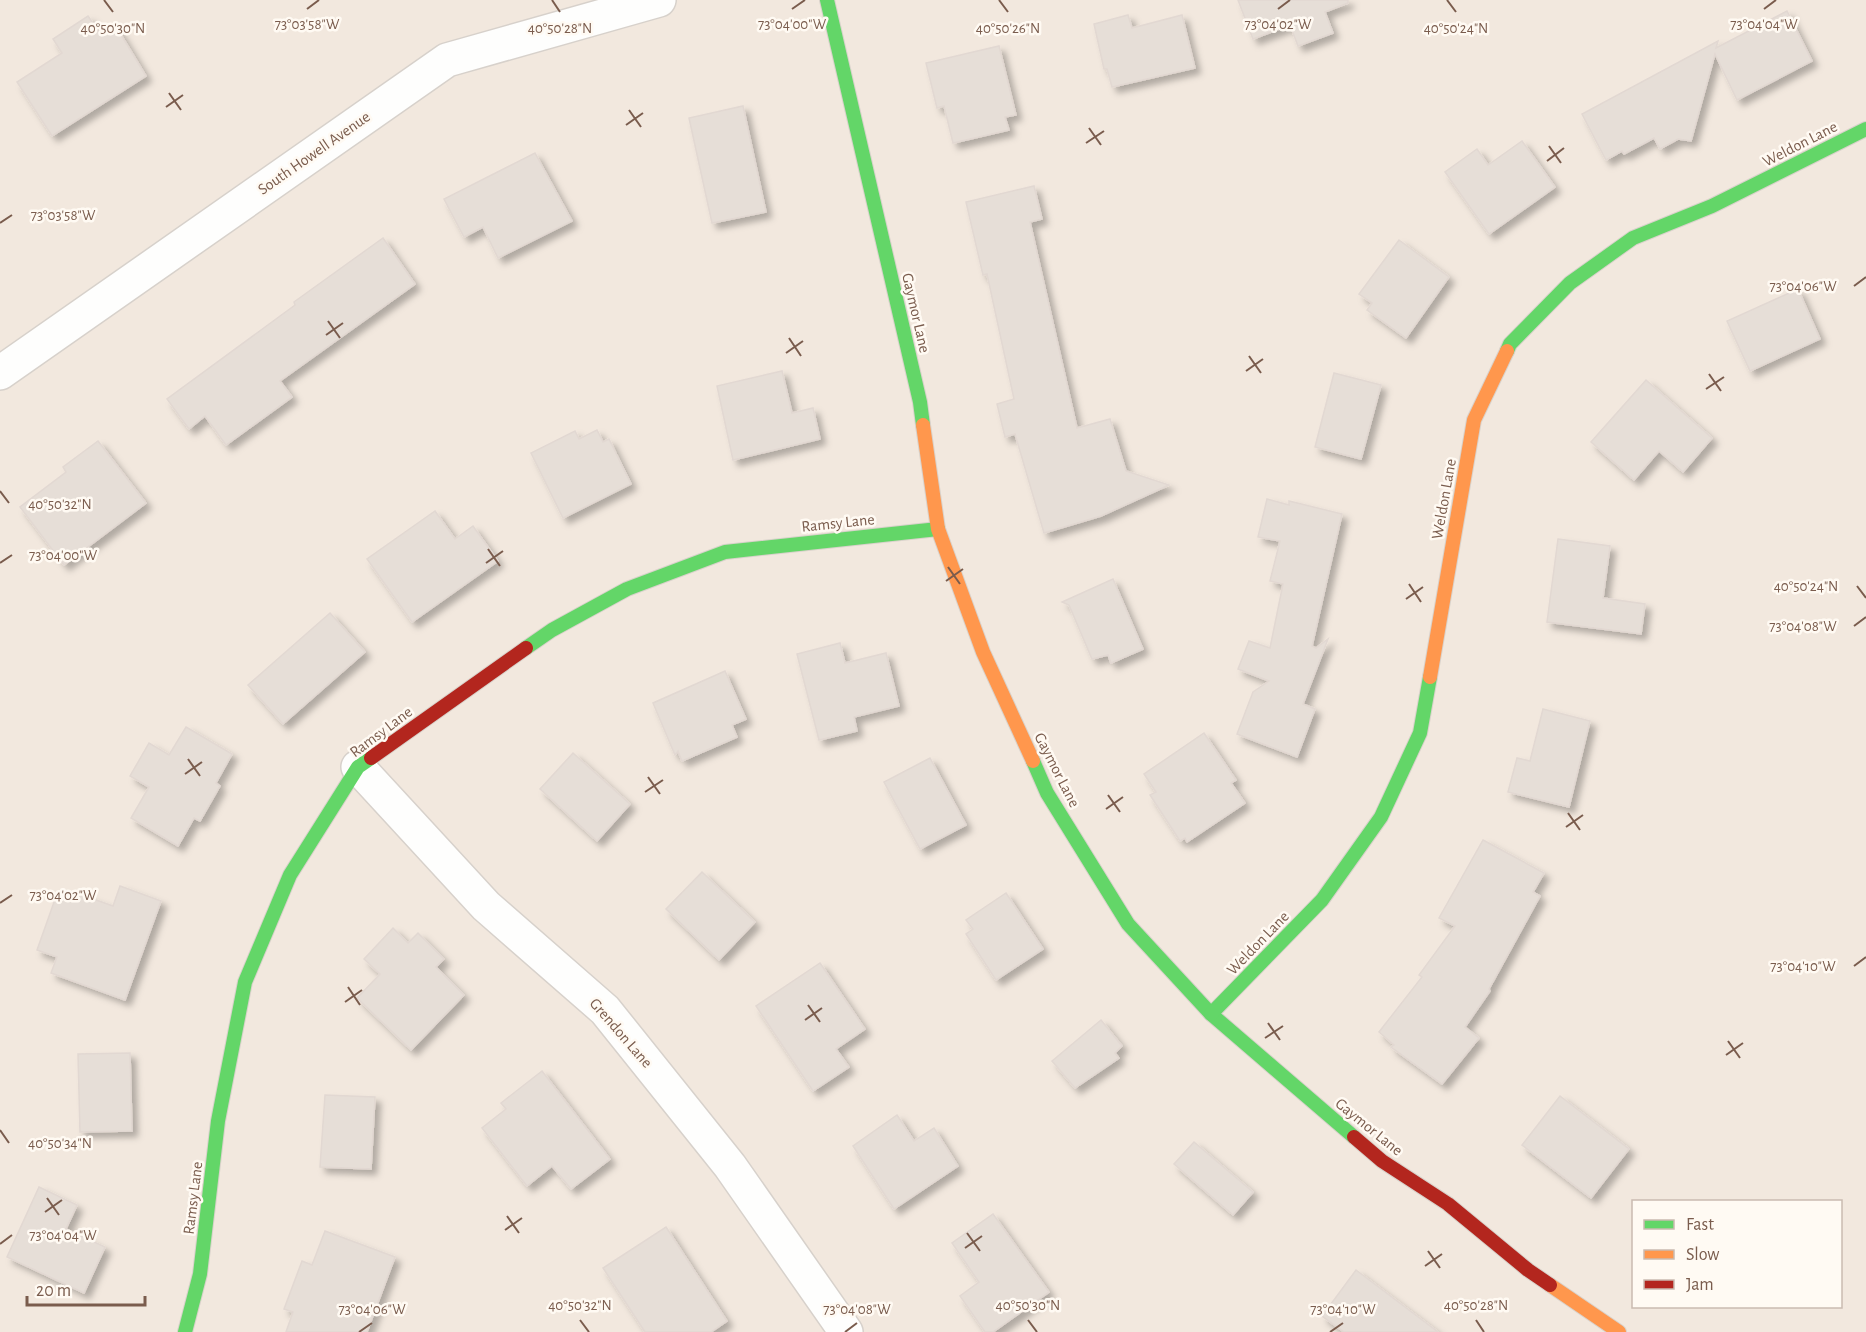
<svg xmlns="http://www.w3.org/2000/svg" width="1866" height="1332" viewBox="0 0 1866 1332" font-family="'Alegreya Sans',sans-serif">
  <defs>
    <filter id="shadow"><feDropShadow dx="5.5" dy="5.5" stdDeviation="3" flood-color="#0004"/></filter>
  </defs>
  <rect width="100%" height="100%" fill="#f9f5f0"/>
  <path fill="#f2e8de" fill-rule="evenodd" d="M0 0H1866V1332H0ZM1634 1202H1840V1306H1634Z"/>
  <g fill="#e6ded7" stroke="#e2d8d2" stroke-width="1.5" filter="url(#shadow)">
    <path d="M1238 0H1348V3L1325 12 1333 33 1298 46 1290 25 1253 39Z"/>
    <path d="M1787 11 1812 61 1737 100 1715 54 1691 141 1678 139 1660 149 1654 138 1624 154 1622 151 1606 160 1582 114 1718 41 1716 48Z"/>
    <path d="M1128 15 1132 28 1182 15 1195 68 1112 87 1107 69H1104L1094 24Z"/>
    <path d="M88 16 99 32 114 23 146 76 52 136 17 82 62 53 53 39Z"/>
    <path d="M999 46 1016 115 1005 117 1009 130 953 143 944 106 937 108 926 63Z"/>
    <path d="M743 106 766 212 712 223 689 118Z"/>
    <path d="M1522 141 1555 187 1489 234 1445 172 1477 149 1488 165Z"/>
    <path d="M535 153 572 221 498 258 483 227 464 237 444 199Z"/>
    <path d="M1034 186 1042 219 1030 222 1077 428 1110 419 1126 471 1169 485 1101 516 1044 533 1015 434 1005 437 997 404 1014 399 987 274 983 275 966 202Z"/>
    <path d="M383 238 415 284 280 381 292 397 226 445 205 416 189 429 167 399 295 305 294 302Z"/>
    <path d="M1399 240 1449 277 1406 338 1367 310 1372 303 1359 294Z"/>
    <path d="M1798 289 1820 339 1750 371 1727 321Z"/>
    <path d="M782 371 792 413 813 408 820 439 733 460 717 386Z"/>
    <path d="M1334 373 1381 385 1361 459 1315 447Z"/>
    <path d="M1646 380 1712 438 1683 472 1659 451 1634 480 1591 442Z"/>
    <path d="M597 430 603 442 609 439 631 484 563 518 531 453 575 431 579 439Z"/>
    <path d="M98 441 146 503 64 565 20 507 66 472 63 467Z"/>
    <path d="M1267 499 1289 505V501L1342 514 1312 646 1316 648 1328 639 1303 704 1315 709 1297 757 1237 734 1253 692 1269 681 1238 669 1249 641 1270 648 1283 584 1270 581 1280 541 1258 537Z"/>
    <path d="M435 511 455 539 473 526 498 561 412 622 367 559Z"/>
    <path d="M1558 539 1610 546 1603 598 1645 604 1641 634 1547 622Z"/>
    <path d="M1113 579 1143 649 1111 663 1108 655 1092 659 1069 605 1062 602Z"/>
    <path d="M330 613 365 652 283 724 248 685Z"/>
    <path d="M840 643 845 663 886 653 899 706 854 717 857 731 819 740 797 654Z"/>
    <path d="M725 671 746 719 732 725 737 737 682 761 678 751 675 755 653 703Z"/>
    <path d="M1543 709 1590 721 1569 807 1508 792 1517 758 1530 761Z"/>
    <path d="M186 727 232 754 216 783 220 786 200 821 194 818 178 846 131 818 149 787 130 776 149 743 169 755Z"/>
    <path d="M1204 733 1236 780 1231 783 1245 803 1187 842 1185 838 1180 841 1150 795 1156 792 1144 774Z"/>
    <path d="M573 753 630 804 597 841 540 789Z"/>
    <path d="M930 758 966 825 920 849 884 782Z"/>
    <path d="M1483 840 1544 873 1533 892 1540 896 1489 989 1490 991 1465 1027 1479 1038 1442 1084 1391 1047 1394 1045 1379 1032 1422 977 1419 975 1455 926 1439 918Z"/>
    <path d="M702 872 755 922 719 960 666 909Z"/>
    <path d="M120 886 161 901 125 1000 51 973 57 957 37 950 58 891 78 897 79 894 113 906Z"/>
    <path d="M1006 893 1043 949 996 980 966 934 973 929 966 920Z"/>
    <path d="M393 928 408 943 418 933 444 959 436 967 464 995 411 1050 357 998 380 974 364 959Z"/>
    <path d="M820 963 865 1029 836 1049 849 1067 813 1091 756 1006Z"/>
    <path d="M1101 1020 1122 1046 1115 1053 1119 1058 1075 1088 1052 1061Z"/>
    <path d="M130 1053 132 1131 80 1132 78 1054Z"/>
    <path d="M542 1071 610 1159 571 1189 552 1166 527 1186 482 1128 506 1109 501 1103Z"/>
    <path d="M325 1095 375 1097 371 1169 320 1167Z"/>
    <path d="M1560 1096 1629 1149 1591 1198 1522 1145Z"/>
    <path d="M897 1115 914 1141 934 1128 958 1166 894 1209 853 1146Z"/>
    <path d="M1194 1142 1253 1192 1233 1215 1174 1164Z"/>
    <path d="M39 1187 77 1205 66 1229 105 1247 84 1293 7 1257Z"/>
    <path d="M993 1214 1049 1292 993 1332H985L960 1296 979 1282 952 1243Z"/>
    <path d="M666 1227 727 1321 711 1332H645L603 1268Z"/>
    <path d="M325 1231 395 1257 367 1332H286L293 1312 284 1309 302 1261 312 1265Z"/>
    <path d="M1356 1270 1438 1332H1344L1322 1316Z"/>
  </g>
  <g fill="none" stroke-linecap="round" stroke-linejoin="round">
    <g stroke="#d7d1cb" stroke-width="36">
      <g id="street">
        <path d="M0 373 447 60 659 0"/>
        <path d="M358 767 486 906 605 1010 730 1166 846 1332"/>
      </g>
    </g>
    <g stroke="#d9d2cb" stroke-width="16">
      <g id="fast">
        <path d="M827 0 920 402 923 425"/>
        <path d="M1507 351 1510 344 1570 283 1633 238 1712 206 1866 129"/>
        <path d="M526 648 552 630 627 589 725 552 938 529"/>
        <path d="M1033 761 1047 793 1128 924 1211 1014 1354 1137"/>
        <path d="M1211 1014 1322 900 1381 817 1420 733 1430 677"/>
        <path d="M185 1332 200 1274 218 1121 245 982 290 875 358 767 371 758"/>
      </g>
    </g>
    <g stroke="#d9d2cb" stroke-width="16">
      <g id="slow">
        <path d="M923 425 938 529 983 652 1033 761"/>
        <path d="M1430 677 1474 420 1507 351"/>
        <path d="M1550 1285 1619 1332"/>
      </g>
    </g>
    <g stroke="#d9d2cb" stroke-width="16">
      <g id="jam">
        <path d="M371 758 526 648"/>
        <path d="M1354 1137 1382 1161 1448 1204 1528 1270 1550 1285"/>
      </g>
    </g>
    <use href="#street" stroke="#fefefd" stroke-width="33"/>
    <use href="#fast" stroke="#63d668" stroke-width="14"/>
    <use href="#slow" stroke="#ff974d" stroke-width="14"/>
    <use href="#jam" stroke="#b3261e" stroke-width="14"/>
  </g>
  <path fill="none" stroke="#7a5c4d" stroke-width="2" d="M104 0 113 12M552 0 560 12M999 0 1008 12M1447 0 1456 12M307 9 319 0M792 9 805 0M1278 9 1290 0M1764 9 1776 0M169 93 181 110M166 107 183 95M629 110 641 127M626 125 643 113M1089 128 1101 145M1086 143 1104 131M1549 146 1561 163M1547 161 1564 148M0 223 12 215M1854 286 1866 277M328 321 340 338M326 335 343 323M789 338 801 356M786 353 803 341M1249 356 1261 373M1246 371 1263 359M1709 374 1721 391M1706 389 1724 377M0 491 9 503M488 549 500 566M0 563 12 555M486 563 503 551M948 567 960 584M946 581 963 569M1409 584 1421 602M1857 586 1866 598M1406 599 1423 587M1854 626 1866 617M188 759 200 776M185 774 202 762M648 777 660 794M645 792 663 780M1108 795 1120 812M1106 809 1123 797M1568 813 1580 830M1566 827 1583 815M0 903 12 895M1854 966 1866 957M348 987 360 1005M345 1002 362 990M808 1005 820 1022M805 1020 822 1008M1268 1023 1280 1040M1265 1038 1283 1026M1728 1041 1740 1058M1726 1055 1743 1043M0 1130 9 1143M47 1198 59 1215M45 1212 62 1200M507 1216 519 1233M505 1230 522 1218M967 1233 980 1251M0 1244 12 1235M965 1248 982 1236M1428 1251 1440 1268M1425 1266 1442 1254M580 1320 589 1332M1028 1320 1037 1332M1476 1320 1484 1332M359 1332 372 1323M845 1332 857 1323M1330 1332 1343 1323"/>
  <g text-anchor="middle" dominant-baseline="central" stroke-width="5" stroke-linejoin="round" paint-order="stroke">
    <g font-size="16" fill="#7a5c4d" stroke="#fffaf3">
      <text transform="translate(1800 144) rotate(-27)">Weldon Lane</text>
      <text transform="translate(314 153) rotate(-35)">South Howell Avenue</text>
      <text transform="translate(916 313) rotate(77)">Gaymor Lane</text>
      <text transform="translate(1444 499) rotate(-80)">Weldon Lane</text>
      <text transform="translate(838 523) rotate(-6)">Ramsy Lane</text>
      <text transform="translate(381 732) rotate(-37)">Ramsy Lane</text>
      <text transform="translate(1057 770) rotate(63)">Gaymor Lane</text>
      <text transform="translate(1258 943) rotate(-46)">Weldon Lane</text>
      <text transform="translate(621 1033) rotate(49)">Grendon Lane</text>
      <text transform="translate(1369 1127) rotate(39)">Gaymor Lane</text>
      <text transform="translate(193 1198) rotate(-83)">Ramsy Lane</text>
    </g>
  </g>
  <g font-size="15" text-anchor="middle" fill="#7a5c4d" stroke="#fffaf3" stroke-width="5" stroke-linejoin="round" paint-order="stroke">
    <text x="307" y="29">73°03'58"W</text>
    <text x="792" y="29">73°04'00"W</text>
    <text x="1278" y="29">73°04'02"W</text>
    <text x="1764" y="29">73°04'04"W</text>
    <text x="113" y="33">40°50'30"N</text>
    <text x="560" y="33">40°50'28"N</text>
    <text x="1008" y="33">40°50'26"N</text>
    <text x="1456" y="33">40°50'24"N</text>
    <text x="63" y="220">73°03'58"W</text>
    <text x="1803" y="291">73°04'06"W</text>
    <text x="60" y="509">40°50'32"N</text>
    <text x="63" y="560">73°04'00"W</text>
    <text x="1806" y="591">40°50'24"N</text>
    <text x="1803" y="631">73°04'08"W</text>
    <text x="63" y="900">73°04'02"W</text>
    <text x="1803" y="971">73°04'10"W</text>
    <text x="60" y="1148">40°50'34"N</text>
    <text x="63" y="1240">73°04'04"W</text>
    <text x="580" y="1310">40°50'32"N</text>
    <text x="1028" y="1310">40°50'30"N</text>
    <text x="1476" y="1310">40°50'28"N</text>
    <text x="372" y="1314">73°04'06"W</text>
    <text x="857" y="1314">73°04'08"W</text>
    <text x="1343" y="1314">73°04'10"W</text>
  </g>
  <rect x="1632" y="1200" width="210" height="108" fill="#fffaf3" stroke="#cabbb1" stroke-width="1.5"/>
  <rect x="1644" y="1220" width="30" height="9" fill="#63d668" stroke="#cabbb1" stroke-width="1.5"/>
  <text x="1686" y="1230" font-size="18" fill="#7a5c4d">Fast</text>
  <rect x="1644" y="1250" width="30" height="9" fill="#ff974d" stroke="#cabbb1" stroke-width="1.5"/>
  <text x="1686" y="1260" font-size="18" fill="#7a5c4d">Slow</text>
  <rect x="1644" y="1280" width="30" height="9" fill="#b3261e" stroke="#cabbb1" stroke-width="1.5"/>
  <text x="1686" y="1290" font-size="18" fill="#7a5c4d">Jam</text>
  <path d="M27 1296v9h118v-9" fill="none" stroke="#7a5c4d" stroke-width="3"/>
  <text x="36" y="1296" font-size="18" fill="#7a5c4d" stroke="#fffaf3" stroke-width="4.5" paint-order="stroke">20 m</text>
</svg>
